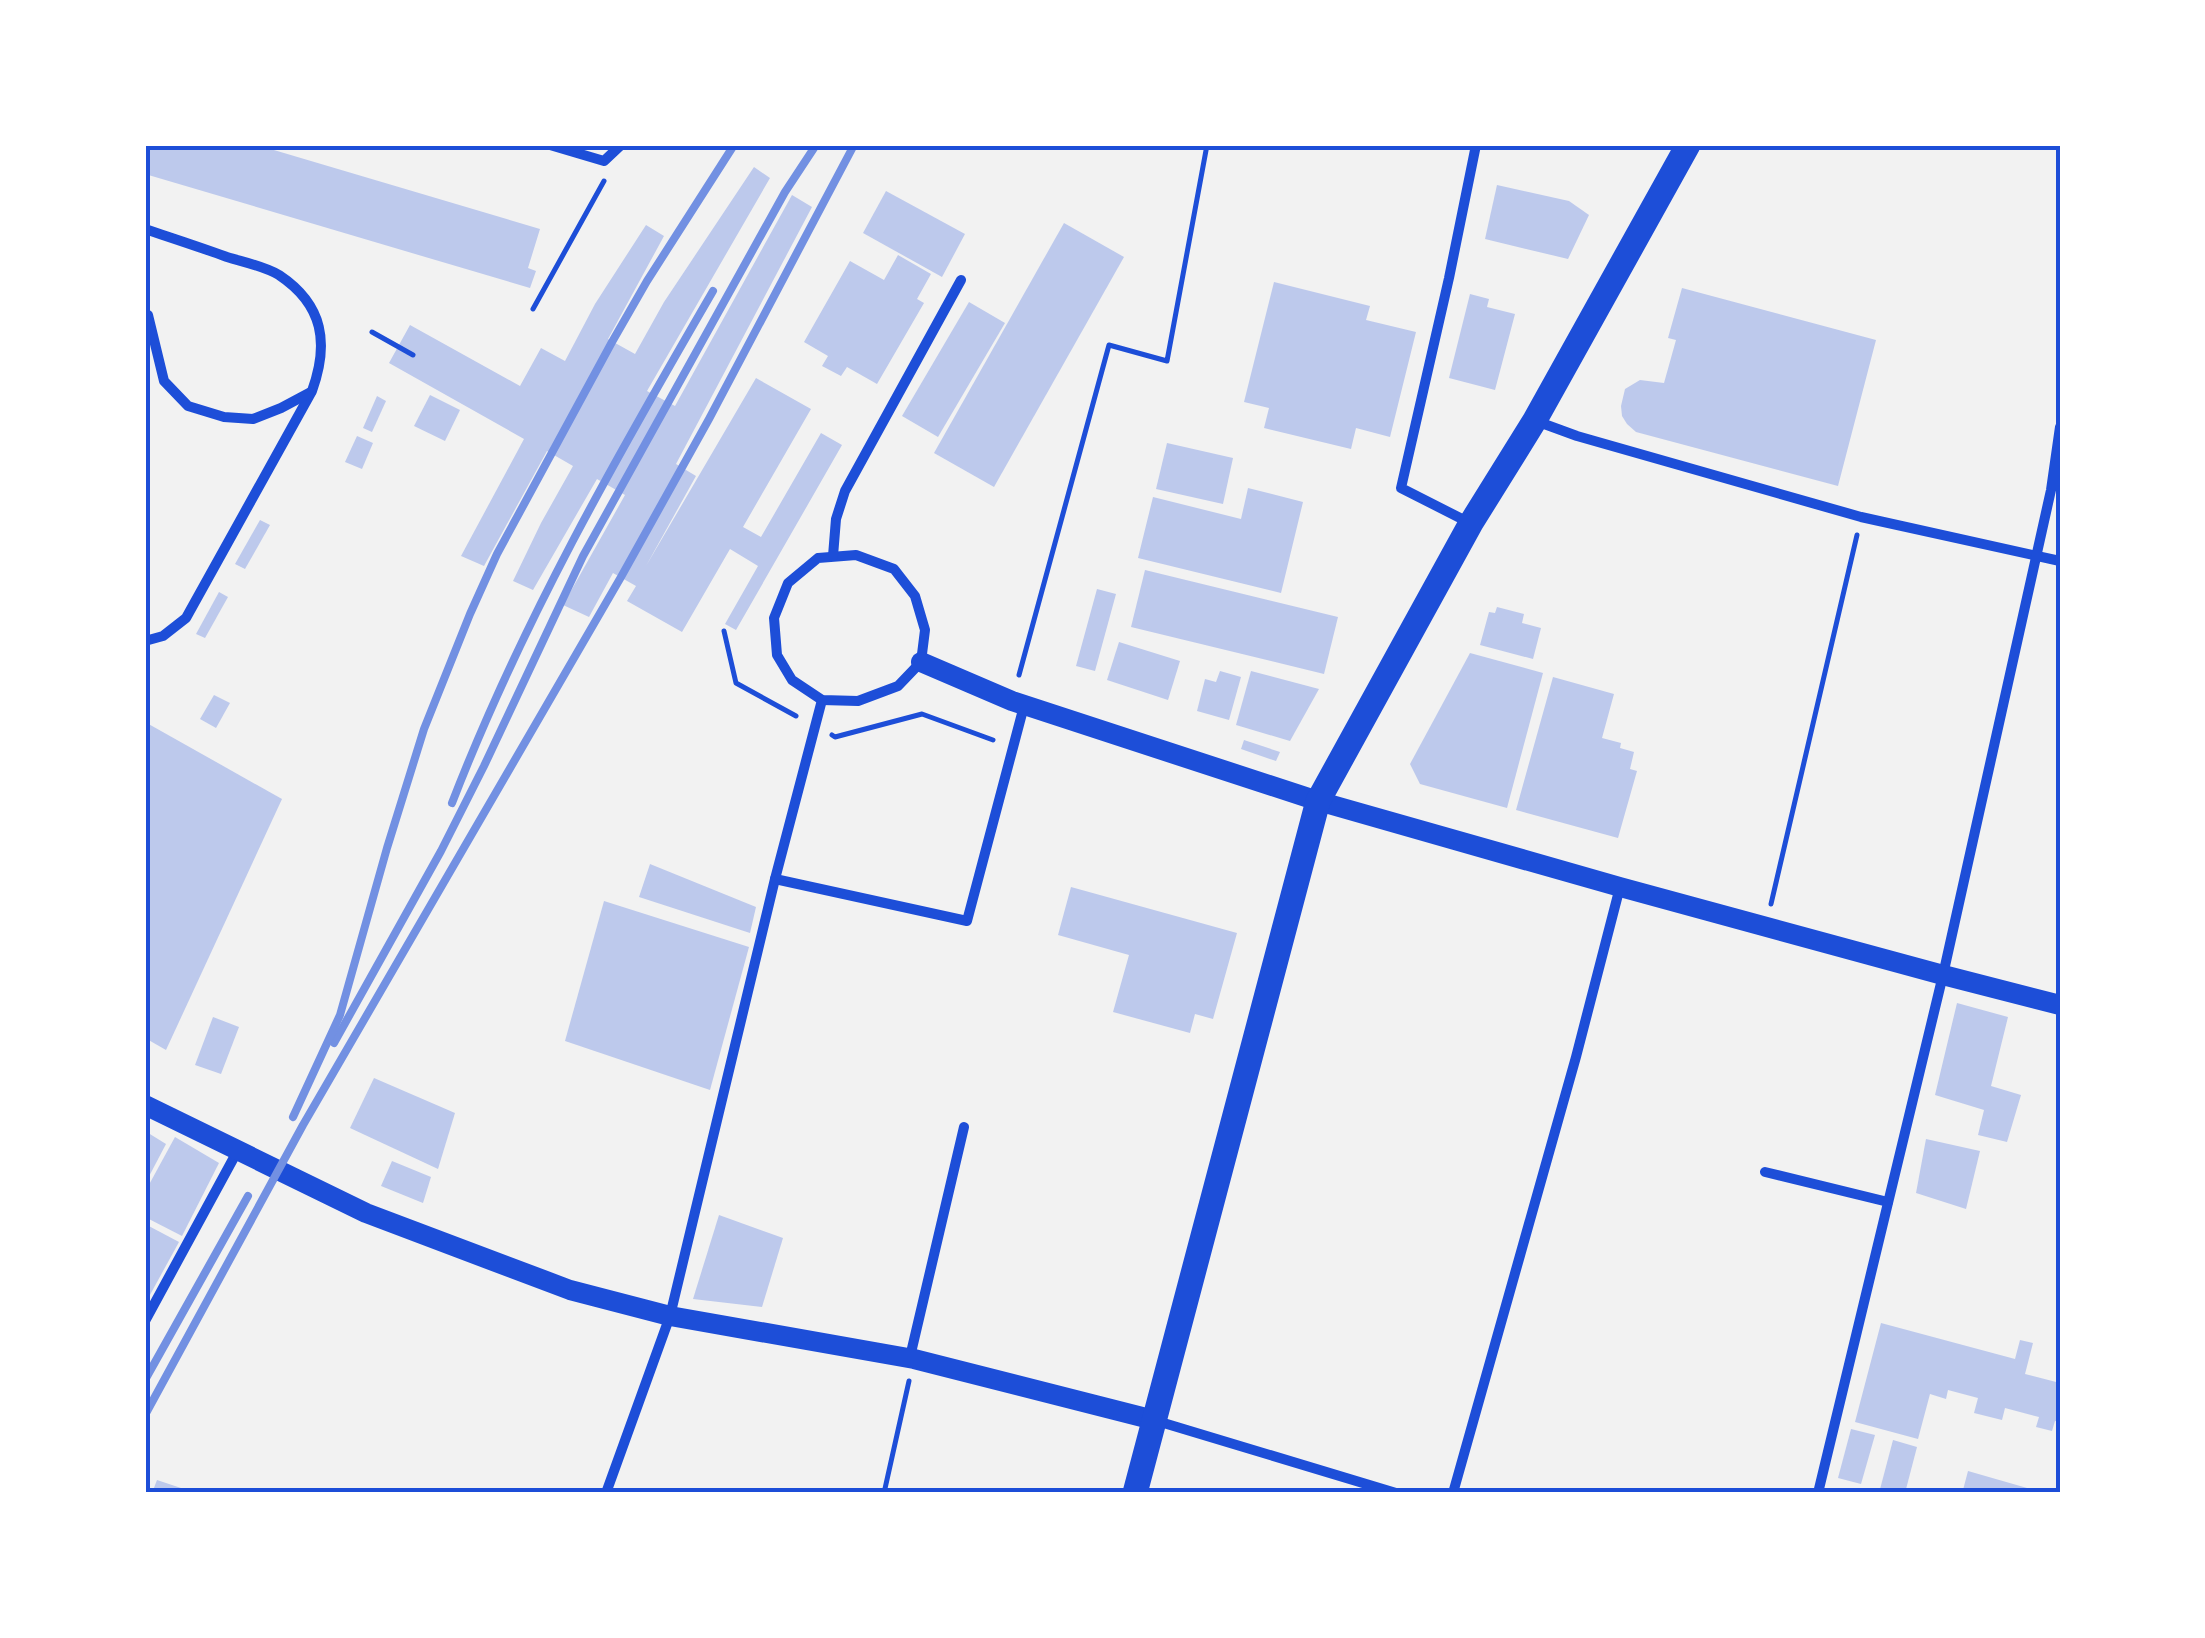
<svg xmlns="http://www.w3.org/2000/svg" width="2205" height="1638" viewBox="0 0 2205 1638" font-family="Raleway,sans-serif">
  <rect width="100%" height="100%" fill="#f2f2f2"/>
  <g fill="#bdc9ec">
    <path d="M150 145H257L540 229 528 268 536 271 530 288 145 174V153L147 154Z"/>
    <path d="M754 167 770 178 647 391 675 406 792 195 812 207 676 464 696 476 646 566 756 378 811 409 743 527 761 537 821 433 842 445 736 630 725 624 758 566 730 549 682 632 627 601 636 586 613 573 589 617 563 605 625 495 597 479 533 590 513 581 541 523 573 466 547 451 484 566 461 556 524 439 389 363 410 325 520 386 541 348 565 361 595 304 646 225 664 236 608 339 635 354 664 302Z"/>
    <path d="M1497 185 1569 201 1589 215 1568 259 1485 239Z"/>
    <path d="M886 191 965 234 942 277 863 233Z"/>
    <path d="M1064 223 1124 257 994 487 934 453Z"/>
    <path d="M898 255 931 274 917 299 924 303 877 384 847 367 841 376 822 366 828 356 804 342 850 261 884 280Z"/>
    <path d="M1274 282 1370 306 1366 320 1416 332 1390 437 1356 428 1351 449 1264 428 1269 408 1244 402Z"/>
    <path d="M1682 288 1876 340 1838 486 1636 432 1627 424 1622 416 1621 406 1625 389 1640 380 1664 383 1676 340 1668 338Z"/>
    <path d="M1470 294 1489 299 1487 307 1515 314 1495 390 1449 378Z"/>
    <path d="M969 302 1005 323 938 437 902 416Z"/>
    <path d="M430 395 460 410 445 441 414 426Z"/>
    <path d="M377 396 386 401 372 432 363 428Z"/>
    <path d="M357 436 373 443 362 469 345 462Z"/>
    <path d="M1167 443 1233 458 1223 504 1156 489Z"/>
    <path d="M1248 488 1303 502 1281 593 1138 558 1153 497 1241 519Z"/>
    <path d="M260 520 270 525 245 569 235 564Z"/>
    <path d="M1145 570 1338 617 1324 674 1131 627Z"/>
    <path d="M1097 589 1116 594 1095 671 1076 666Z"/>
    <path d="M219 592 228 597 205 638 196 634Z"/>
    <path d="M1497 607 1524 614 1522 623 1541 628 1533 659 1480 645 1489 612 1495 613Z"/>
    <path d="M1119 642 1180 661 1168 700 1107 680Z"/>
    <path d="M1470 653 1543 673 1507 808 1420 784 1410 764Z"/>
    <path d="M1220 671 1241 677 1229 720 1197 711 1205 679 1216 682Z"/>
    <path d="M1251 671 1319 689 1290 741 1236 725Z"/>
    <path d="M1553 677 1614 694 1602 738 1621 743 1620 748 1634 752 1630 769 1637 771 1618 838 1516 810Z"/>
    <path d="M214 695 230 703 216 728 200 719Z"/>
    <path d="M145 722 282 799 166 1050 145 1038Z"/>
    <path d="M1244 740 1280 752 1276 761 1241 749Z"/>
    <path d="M650 864 756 907 750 933 639 897Z"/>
    <path d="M1071 887 1237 933 1213 1019 1195 1014 1190 1033 1113 1012 1129 955 1058 935Z"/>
    <path d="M604 901 749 947 710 1090 565 1041Z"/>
    <path d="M1957 1003 2008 1017 1991 1086 2021 1095 2007 1142 1978 1135 1984 1110 1935 1095Z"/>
    <path d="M213 1017 239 1027 221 1074 195 1065Z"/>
    <path d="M374 1078 455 1113 438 1169 350 1128Z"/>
    <path d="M145 1131 166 1144 145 1184Z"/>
    <path d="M175 1137 219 1163 182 1236 145 1217V1192Z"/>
    <path d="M1926 1139 1980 1151 1966 1209 1916 1193Z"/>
    <path d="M392 1161 431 1177 423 1203 381 1186Z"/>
    <path d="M719 1215 783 1238 762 1307 693 1299Z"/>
    <path d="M145 1224 179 1242 145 1304Z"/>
    <path d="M1881 1323 2015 1359 2020 1340 2033 1343 2025 1374 2060 1383V1422L2055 1421 2052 1431 2036 1427 2039 1417 2005 1408 2002 1420 1974 1413 1978 1398 1948 1390 1946 1399 1930 1394 1918 1439 1855 1422Z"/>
    <path d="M1851 1429 1875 1435 1861 1484 1838 1478Z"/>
    <path d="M1893 1440 1917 1447 1905 1493H1879Z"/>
    <path d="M1968 1471 2041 1492V1493H1955L1956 1488 1963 1490Z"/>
    <path d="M157 1480 193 1492V1493H152Z"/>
  </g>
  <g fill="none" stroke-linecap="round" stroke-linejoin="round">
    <g stroke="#1d4ed8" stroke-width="5">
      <path d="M533 309 604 181"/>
      <path d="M372 332 413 355"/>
      <path d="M724 631 736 683 796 716"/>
      <path d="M1019 675 1109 345 1167 361 1207 145"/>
      <path d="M832 735 835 737 922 714 993 740"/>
      <path d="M1771 904 1857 535"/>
      <path d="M884 1493 909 1381"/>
    </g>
    <g stroke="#1d4ed8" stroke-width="10">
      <path d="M550 145 604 161 621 145"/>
      <path d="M145 229C172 238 200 247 227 257 243 262 264 266 279 275 324 305 329 344 312 391L186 618 163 636 145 641"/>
      <path d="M148 315 164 381 188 406 224 417 253 419 281 408 311 392"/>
      <path d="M1536 421 1577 436 1861 517 2060 561"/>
      <path d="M1470 523 1401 488 1449 278 1476 145"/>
      <path d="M856 555 894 569 915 596 925 630 921 662 898 686 858 701 822 700 792 680 777 655 774 618 788 583 818 558Z"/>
      <path d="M833 556 836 519 845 491 961 280"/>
      <path d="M775 879 967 921 1024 706"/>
      <path d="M1765 1172 1888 1202"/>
      <path d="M145 1321 238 1150"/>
      <path d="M910 1357 964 1127"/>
      <path d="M1157 1421 1396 1493"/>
      <path d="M606 1493 670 1316 775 879 822 700"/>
      <path d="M1453 1493 1576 1057 1620 887"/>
      <path d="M1818 1493 1943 975 2051 490 2060 427"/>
    </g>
    <g stroke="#1d4ed8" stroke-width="20">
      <path d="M921 662 1012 701 1318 801 1620 887 1943 975 2060 1005"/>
      <path d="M145 1105 366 1213 570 1290 670 1316 914 1359 1154 1420"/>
    </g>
    <path stroke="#1d4ed8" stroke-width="25" d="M1135 1493 1318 801 1471 523 1535 420 1688 145"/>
    <g stroke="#7290e2" stroke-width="8">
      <path d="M452 803C522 622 616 458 713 291"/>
      <path d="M334 1043 441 851 484 766 583 556 785 192 816 145"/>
      <path d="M293 1117 340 1015 387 848 424 729 470 614 497 554 612 342 647 281 734 145"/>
      <path d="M145 1380 248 1196"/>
      <path d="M145 1415 303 1125 621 577 709 419 854 145"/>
    </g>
  </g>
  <rect width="2205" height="1638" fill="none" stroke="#ffffff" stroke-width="295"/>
  <rect x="148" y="148" width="1910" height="1342" fill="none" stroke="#1d4ed8" stroke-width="4"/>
</svg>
